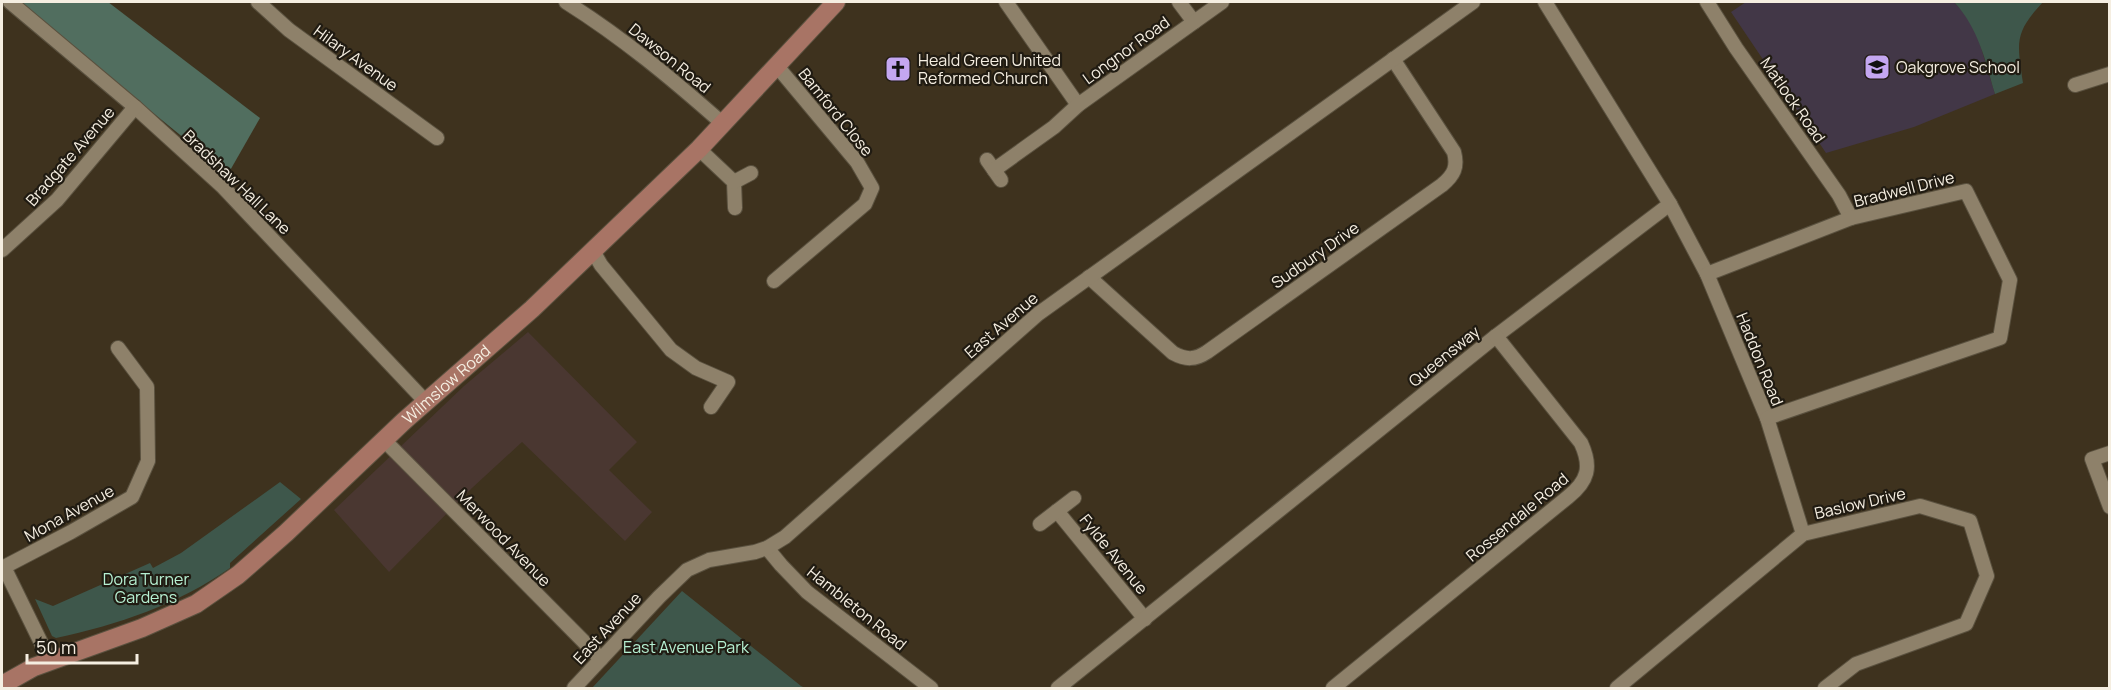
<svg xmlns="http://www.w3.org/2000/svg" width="2111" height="690" viewBox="0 0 2111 690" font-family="Manrope,sans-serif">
  <rect width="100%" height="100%" fill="#3e321e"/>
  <path fill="#4a3731" d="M528 332 637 442 609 470 652 512 625 541 522 442 472 488 389 572 334 510 464 386Z"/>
  <path fill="#423747" d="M1746 2H1954L1965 14 1977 34 1995 94 1914 127 1826 153 1731 12Z"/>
  <g fill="#3e574b">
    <path d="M1954 2H2043C2014 33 2017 42 2023 83L1995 94C1985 60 1979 29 1954 2Z"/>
    <path d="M280 482 301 499 230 563V568C179 604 117 625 56 638L52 636 35 599 53 606 150 563 153 568 181 553Z"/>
    <path d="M682 591 801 686 805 688H592Z"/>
  </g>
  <path fill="#516e5f" d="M17 2H108L260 118 228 174Z"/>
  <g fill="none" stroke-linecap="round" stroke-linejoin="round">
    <g stroke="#5a513f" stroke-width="16">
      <g id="street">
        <path d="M10 2 135 107 222 186 426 402"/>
        <path d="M258 2 289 30 437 138"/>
        <path d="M566 2C623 38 671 78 722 123"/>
        <path d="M1006 2 1078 105"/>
        <path d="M1179 2 1194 22"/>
        <path d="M1707 2 1736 48 1839 195 1851 218"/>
        <path d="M2075 85 2110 74"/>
        <path d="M699 149 734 182 735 208"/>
        <path d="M987 160 1001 180"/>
        <path d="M994 170 1054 127 1078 105 1222 2"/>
        <path d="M734 182 751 173"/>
        <path d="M1670 204 1707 274 1767 418 1803 534"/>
        <path d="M2 250 57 200 135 107"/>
        <path d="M593 251 601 265 671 350 696 368 728 382 711 407"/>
        <path d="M1707 274 1851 218 1966 191 2010 280 2000 338 1767 418"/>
        <path d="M1089 277 1173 353C1186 360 1195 360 1207 352L1442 185C1454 175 1458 167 1454 152L1393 59"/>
        <path d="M774 281 865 204 872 188 857 162 776 65"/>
        <path d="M384 440 601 659"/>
        <path d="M2110 453 2092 459 2110 507"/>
        <path d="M1057 511 1145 619"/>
        <path d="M1040 524 1074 498"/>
        <path d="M767 548 781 565 807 592 931 688"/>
        <path d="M50 661 4 567 71 532 132 497 148 461 147 387 118 348"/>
        <path d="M574 688 659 597 687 570 709 560 755 552 767 548 785 537 1038 314 1473 2"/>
        <path d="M1058 688 1496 336 1670 204 1545 2"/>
        <path d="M1333 688 1568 497C1588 481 1592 467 1581 443L1496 336"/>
        <path d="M1617 688 1803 534 1920 506 1970 521 1987 576 1966 624 1856 664 1825 688"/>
      </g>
    </g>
    <g stroke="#5a513f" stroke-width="20">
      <g id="secondary">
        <path id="s1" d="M2 685 34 667 142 628 196 604 238 575 286 533 404 421 532 309 699 149 836 2"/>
      </g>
    </g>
    <use href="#street" stroke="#8e816a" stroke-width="14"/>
    <use href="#secondary" stroke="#a87465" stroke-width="18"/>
  </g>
  <defs>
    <g id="school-square" transform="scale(1.35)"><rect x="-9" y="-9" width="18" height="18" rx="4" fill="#c4a7f1" stroke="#201b12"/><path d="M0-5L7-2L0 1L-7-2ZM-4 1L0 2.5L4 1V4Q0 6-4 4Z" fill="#111"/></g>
    <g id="church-square" transform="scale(1.35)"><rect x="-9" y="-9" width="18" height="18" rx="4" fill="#c4a7f1" stroke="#201b12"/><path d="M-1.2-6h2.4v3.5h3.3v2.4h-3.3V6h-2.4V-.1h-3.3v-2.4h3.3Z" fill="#111"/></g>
  </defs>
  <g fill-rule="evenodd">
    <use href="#school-square" x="1877" y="67"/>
    <use href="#church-square" x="898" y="69"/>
  </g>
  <g text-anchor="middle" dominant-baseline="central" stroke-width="4.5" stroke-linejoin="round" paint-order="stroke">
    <g font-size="16" fill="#f5eee1" stroke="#201b12">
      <text transform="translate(1126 50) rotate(-36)">Longnor Road</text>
      <text transform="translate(356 58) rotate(36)">Hilary Avenue</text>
      <text transform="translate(670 58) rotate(39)">Dawson Road</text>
      <text transform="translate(1793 100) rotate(55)">Matlock Road</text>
      <text transform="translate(836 112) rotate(51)">Bamford Close</text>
      <text transform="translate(70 156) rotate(-49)">Bradgate Avenue</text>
      <text transform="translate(237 182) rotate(44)">Bradshaw Hall Lane</text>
      <text transform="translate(1904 189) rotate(-14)">Bradwell Drive</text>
      <text transform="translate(1315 255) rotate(-35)">Sudbury Drive</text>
      <text transform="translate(1001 325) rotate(-41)">East Avenue</text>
      <text transform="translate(1444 356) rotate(-39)">Queensway</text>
      <text transform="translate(1760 359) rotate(68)">Haddon Road</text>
      <text stroke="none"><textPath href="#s1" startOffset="544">Wilmslow Road</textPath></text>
      <text transform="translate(1860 503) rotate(-13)">Baslow Drive</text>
      <text transform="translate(69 513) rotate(-29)">Mona Avenue</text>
      <text transform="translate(1517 517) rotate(-40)">Rossendale Road</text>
      <text transform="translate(504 538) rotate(46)">Merwood Avenue</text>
      <text transform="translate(1114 554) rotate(51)">Fylde Avenue</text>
      <text transform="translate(857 608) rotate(39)">Hambleton Road</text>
      <text transform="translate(607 628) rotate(-47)">East Avenue</text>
    </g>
    <g font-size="16" fill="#f5eee1" stroke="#201b12" text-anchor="start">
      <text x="918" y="60">Heald Green United<tspan x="918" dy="18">Reformed Church</tspan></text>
      <text x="1896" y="67">Oakgrove School</text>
    </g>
    <g font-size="16" fill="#b6f0d2" stroke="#201b12">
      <text x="146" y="579">Dora Turner<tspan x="146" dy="18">Gardens</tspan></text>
      <text x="686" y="647">East Avenue Park</text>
    </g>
  </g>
  <rect width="2111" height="690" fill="none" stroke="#f5eee1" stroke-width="6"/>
  <path d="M27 654v9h110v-9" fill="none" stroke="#f5eee1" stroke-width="3"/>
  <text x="36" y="654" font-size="18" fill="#f5eee1" stroke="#201b12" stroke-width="4.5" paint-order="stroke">50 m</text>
</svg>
